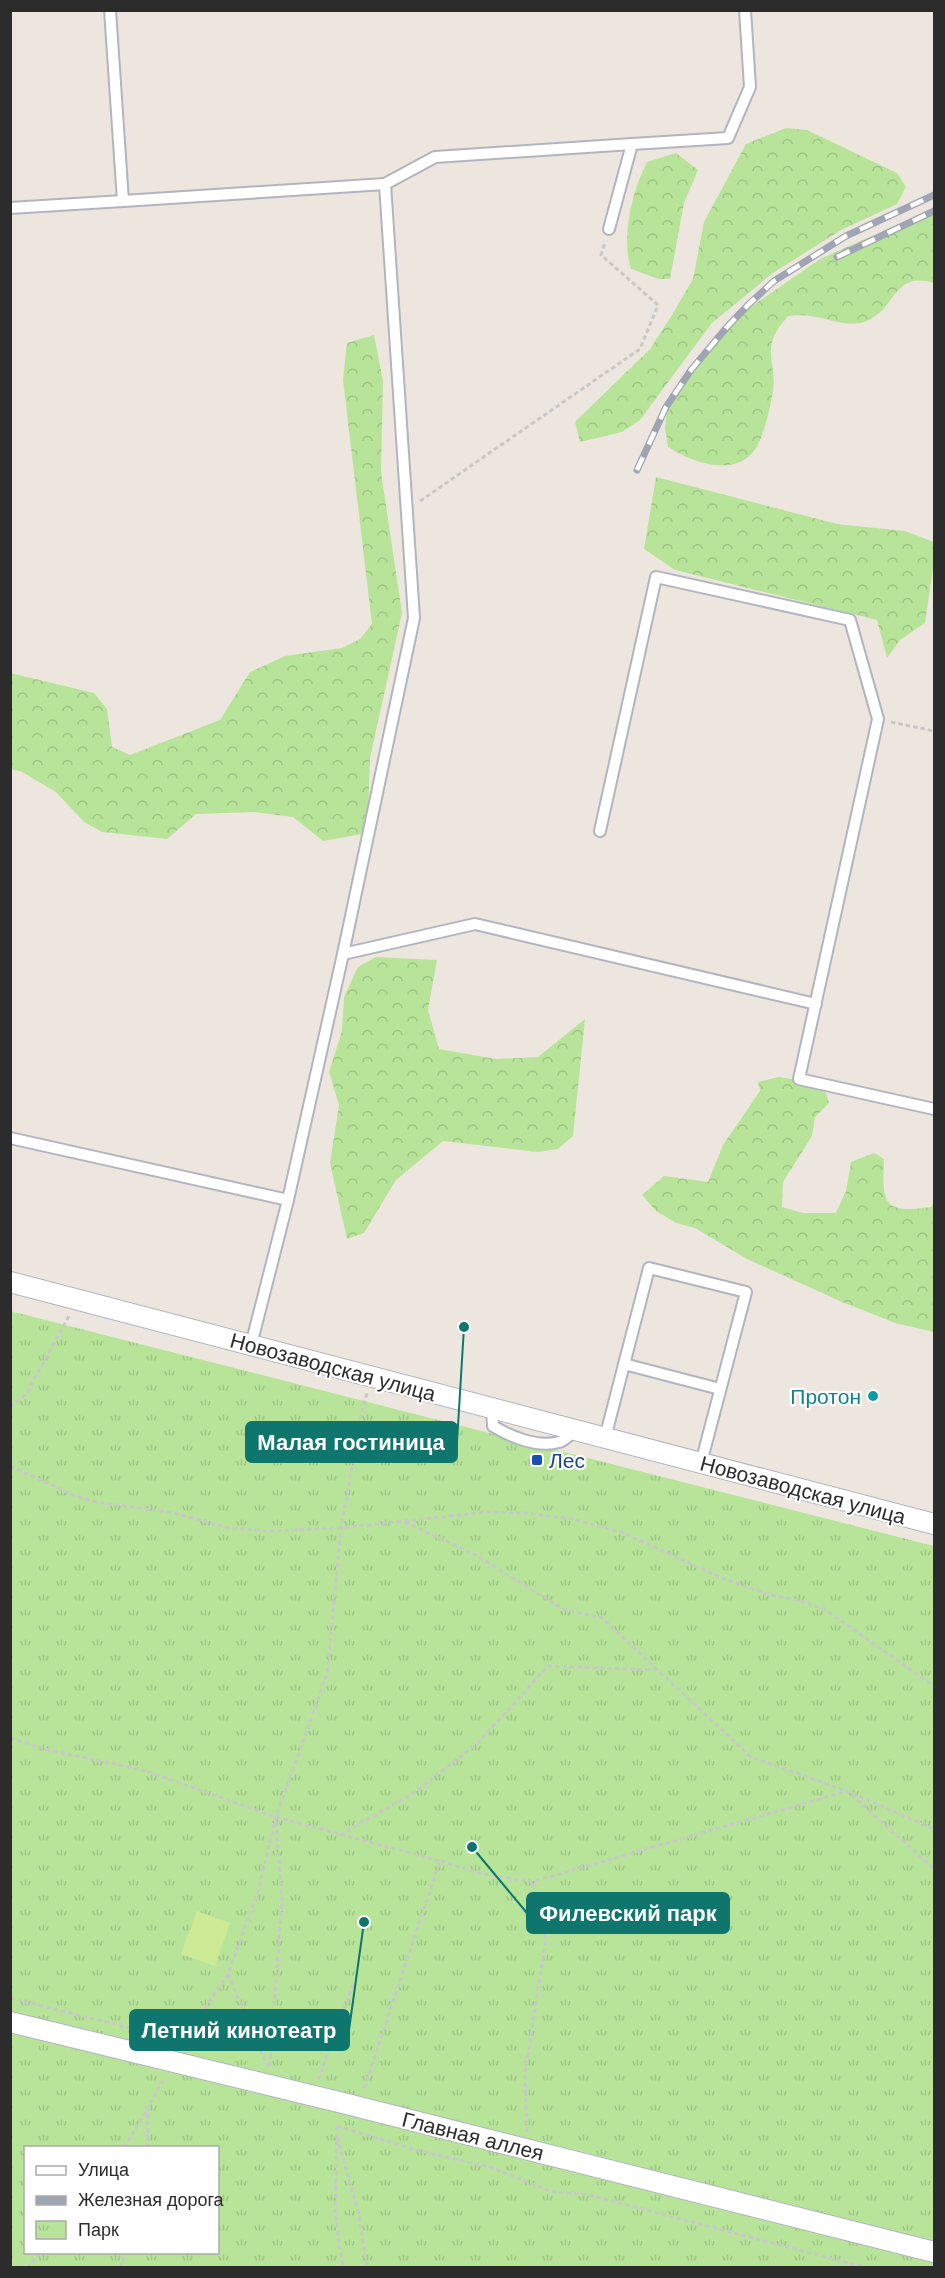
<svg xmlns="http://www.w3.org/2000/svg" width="945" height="2278" viewBox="0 0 945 2278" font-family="Arial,sans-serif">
  <defs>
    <pattern id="forest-crowns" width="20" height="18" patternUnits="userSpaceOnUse" patternTransform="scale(1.5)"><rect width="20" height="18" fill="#b8e49a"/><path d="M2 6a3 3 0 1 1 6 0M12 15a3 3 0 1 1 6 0" fill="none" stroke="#9ec485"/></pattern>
    <pattern id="park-tufts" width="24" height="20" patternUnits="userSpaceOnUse" patternTransform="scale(1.5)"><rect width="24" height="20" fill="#b8e49a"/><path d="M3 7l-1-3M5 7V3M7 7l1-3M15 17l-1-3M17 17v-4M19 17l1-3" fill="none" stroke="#9ec485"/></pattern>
  </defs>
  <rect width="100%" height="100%" fill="#ede6de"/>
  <g fill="url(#forest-crowns)">
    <path d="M786 128 807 130 897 173 906 187 897 204 841 230 773 273 712 323 640 420 622 432 580 442 575 422 650 349 672 315 693 279 704 222 746 144Z"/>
    <path d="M676 153 698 170 684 203 670 279H659L631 269C621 238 632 191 647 162Z"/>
    <path d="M934 215V283C895 271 897 304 871 319 852 330 831 319 811 316 804 315 795 315 788 316 780 326 772 335 771 348 770 362 776 376 773 390 771 405 764 436 756 448 737 479 691 462 668 447L665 428 668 402 709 344 732 320 820 259 897 225Z"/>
    <path d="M374 335 383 381 381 472 402 613 370 758 368 817 362 834 323 841 293 817 254 812 196 814 167 839 102 832 84 822 56 792 22 772 11 769 10 673 94 693 107 709 112 747 130 755 220 720 250 672 285 656 342 648 360 639 372 624 343 380 347 343Z"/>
    <path d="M656 477 837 524 905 531 934 542V561L925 623 900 640 887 658 877 620 675 570 644 549Z"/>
    <path d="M376 957 437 960 428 1010 439 1049 496 1059 538 1057 585 1019 573 1136 558 1149 538 1152 443 1141 396 1180 364 1233 347 1239 330 1163 339 1105 329 1072 342 1031 344 997 358 967Z"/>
    <path d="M779 1077 809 1082 826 1093 829 1103 815 1117 812 1136 783 1182 782 1207 803 1213H836L846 1191 851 1162 874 1153 884 1159C882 1204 883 1214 931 1207L934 1202V1332L895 1323 842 1302 747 1259 695 1228 676 1223 656 1211 642 1195 664 1176 708 1182 723 1145 760 1091 758 1082Z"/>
  </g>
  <path fill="url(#park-tufts)" fill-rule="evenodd" d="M10 1311 934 1546V2267H11ZM26 2148H218V2252H26Z"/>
  <path fill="#cdeb96" d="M197 1911 230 1923 215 1966 181 1954Z"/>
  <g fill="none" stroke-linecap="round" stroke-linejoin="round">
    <g stroke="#b2b5bf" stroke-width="14">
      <g id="lane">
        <path d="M110 10 123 201 385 184 414 618 343 954 288 1200 251 1345"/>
        <path d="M385 184 435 157 632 144"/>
        <path d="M10 208 123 201"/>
        <path d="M609 229 632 144 728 138 750 87 745 10"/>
        <path d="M600 831 656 577 850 620 878 719 799 1079 934 1109"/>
        <path d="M343 954 475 924 816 1004"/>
        <path d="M10 1138 288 1200"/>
        <path d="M624 1364 720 1389"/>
        <path d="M492 1408 493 1426C511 1437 537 1448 559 1442 565 1441 570 1434 575 1430"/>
        <path d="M605 1438 649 1268 746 1292 701 1463"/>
      </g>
    </g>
    <g stroke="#b2b5bf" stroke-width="22">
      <g id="street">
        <path d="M10 1282 934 1524"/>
        <path d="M10 2022 343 2103 934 2252"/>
      </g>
    </g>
    <g stroke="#c8c8c8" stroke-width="3" stroke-dasharray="4.5 3" stroke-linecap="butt">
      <path d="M420 501 640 349 658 305 601 255 605 242"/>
      <path d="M891 722 934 731"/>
      <path d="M10 1407 26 1394 69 1316"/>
      <path d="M10 1466 73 1495 96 1502 174 1513 229 1528 270 1531 341 1528 486 1512 526 1513 572 1519 621 1532 724 1579 771 1595 801 1601 824 1609 934 1686"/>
      <path d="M405 1522 474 1554 563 1609 602 1618 751 1757 847 1791 934 1869"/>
      <path d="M10 1738 49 1750 146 1771 276 1817 440 1861 364 2089"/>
      <path d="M340 1835 415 1792 478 1743 548 1666 654 1670"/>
      <path d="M441 1861 479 1873 532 1882 847 1791 934 1829"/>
      <path d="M228 1974 268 2067"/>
      <path d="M10 1998 183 2041 209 2050"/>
      <path d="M184 2040 228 1974 258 1892 276 1817 327 1674 341 1528 361 1416 367 1393"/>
      <path d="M270 2066 282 1898 276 1821"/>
      <path d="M318 2080 353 1984"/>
      <path d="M337 2126 413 2149 493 2168 549 2191 589 2195 868 2268"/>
      <path d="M337 2126 335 2215 343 2268"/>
      <path d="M527 2132 525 2073 546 1939 532 1882"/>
      <path d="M337 2137 359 2215 367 2268"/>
      <path d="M124 2148 148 2108"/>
      <path d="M147 2148 148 2107 164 2078"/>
      <path d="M27 2268 41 2252"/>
      <path d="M121 2268 124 2252"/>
    </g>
    <use href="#lane" stroke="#fff" stroke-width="10"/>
    <use href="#street" stroke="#fff" stroke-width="20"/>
    <g stroke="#a0a5b6" stroke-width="7">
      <g id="rail">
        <path d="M837 257 934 211"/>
        <path d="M637 470 666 407 691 370 727 327 749 304 774 281 846 236 934 195"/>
      </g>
    </g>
    <use href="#rail" stroke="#fff" stroke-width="4.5" stroke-dasharray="14" stroke-linecap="butt"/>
  </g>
  <circle fill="#0f9aa8" stroke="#fff" stroke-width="2" cx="873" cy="1396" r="6"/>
  <rect fill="#1a4fb4" stroke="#fff" stroke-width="2" x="531" y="1454" width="12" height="12" rx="3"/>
  <g text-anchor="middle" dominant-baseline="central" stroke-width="4.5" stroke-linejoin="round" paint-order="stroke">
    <g font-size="21" fill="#2c2c2c" stroke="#fff">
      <text transform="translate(333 1367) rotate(15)">Новозаводская улица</text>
      <text transform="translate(803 1490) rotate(15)">Новозаводская улица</text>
      <text transform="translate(473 2136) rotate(14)">Главная аллея</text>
    </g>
    <g font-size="21" fill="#0d838f" stroke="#fff" text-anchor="end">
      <text x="861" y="1396">Протон</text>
    </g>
    <g font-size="21" fill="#164399" stroke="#fff" text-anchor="start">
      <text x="549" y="1460">Лес</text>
    </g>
  </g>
  <path fill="none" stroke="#0f766e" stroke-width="2" d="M464 1327L457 1442M472 1847L527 1913M364 1922L349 2030"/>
  <g fill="#0f766e" stroke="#fff" stroke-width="2">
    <circle cx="464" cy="1327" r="6"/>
    <circle cx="472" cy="1847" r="6"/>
    <circle cx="364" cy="1922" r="6"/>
  </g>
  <g fill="#0f766e" stroke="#0f766e" stroke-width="2">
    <rect x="246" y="1422" width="211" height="40" rx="6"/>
    <rect x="527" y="1893" width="202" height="40" rx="6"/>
    <rect x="130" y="2010" width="219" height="40" rx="6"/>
  </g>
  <g font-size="22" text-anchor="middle" font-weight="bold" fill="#fff">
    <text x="351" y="1450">Малая гостиница</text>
    <text x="628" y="1921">Филевский парк</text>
    <text x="239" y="2038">Летний кинотеатр</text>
  </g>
  <rect width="945" height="2278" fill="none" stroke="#2c2c2c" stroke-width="24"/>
  <rect x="24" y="2146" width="195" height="108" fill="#ffffff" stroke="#ababab" stroke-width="1.5"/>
  <rect x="36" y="2166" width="30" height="9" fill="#ffffff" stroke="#ababab" stroke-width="1.5"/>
  <text x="78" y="2176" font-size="18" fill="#2c2c2c">Улица</text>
  <rect x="36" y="2196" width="30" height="9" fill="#a0a5b6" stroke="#ababab" stroke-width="1.5"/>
  <text x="78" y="2206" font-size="18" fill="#2c2c2c">Железная дорога</text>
  <rect x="36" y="2221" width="30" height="18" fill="url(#park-tufts)" stroke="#ababab" stroke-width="1.5"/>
  <text x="78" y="2236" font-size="18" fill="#2c2c2c">Парк</text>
</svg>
